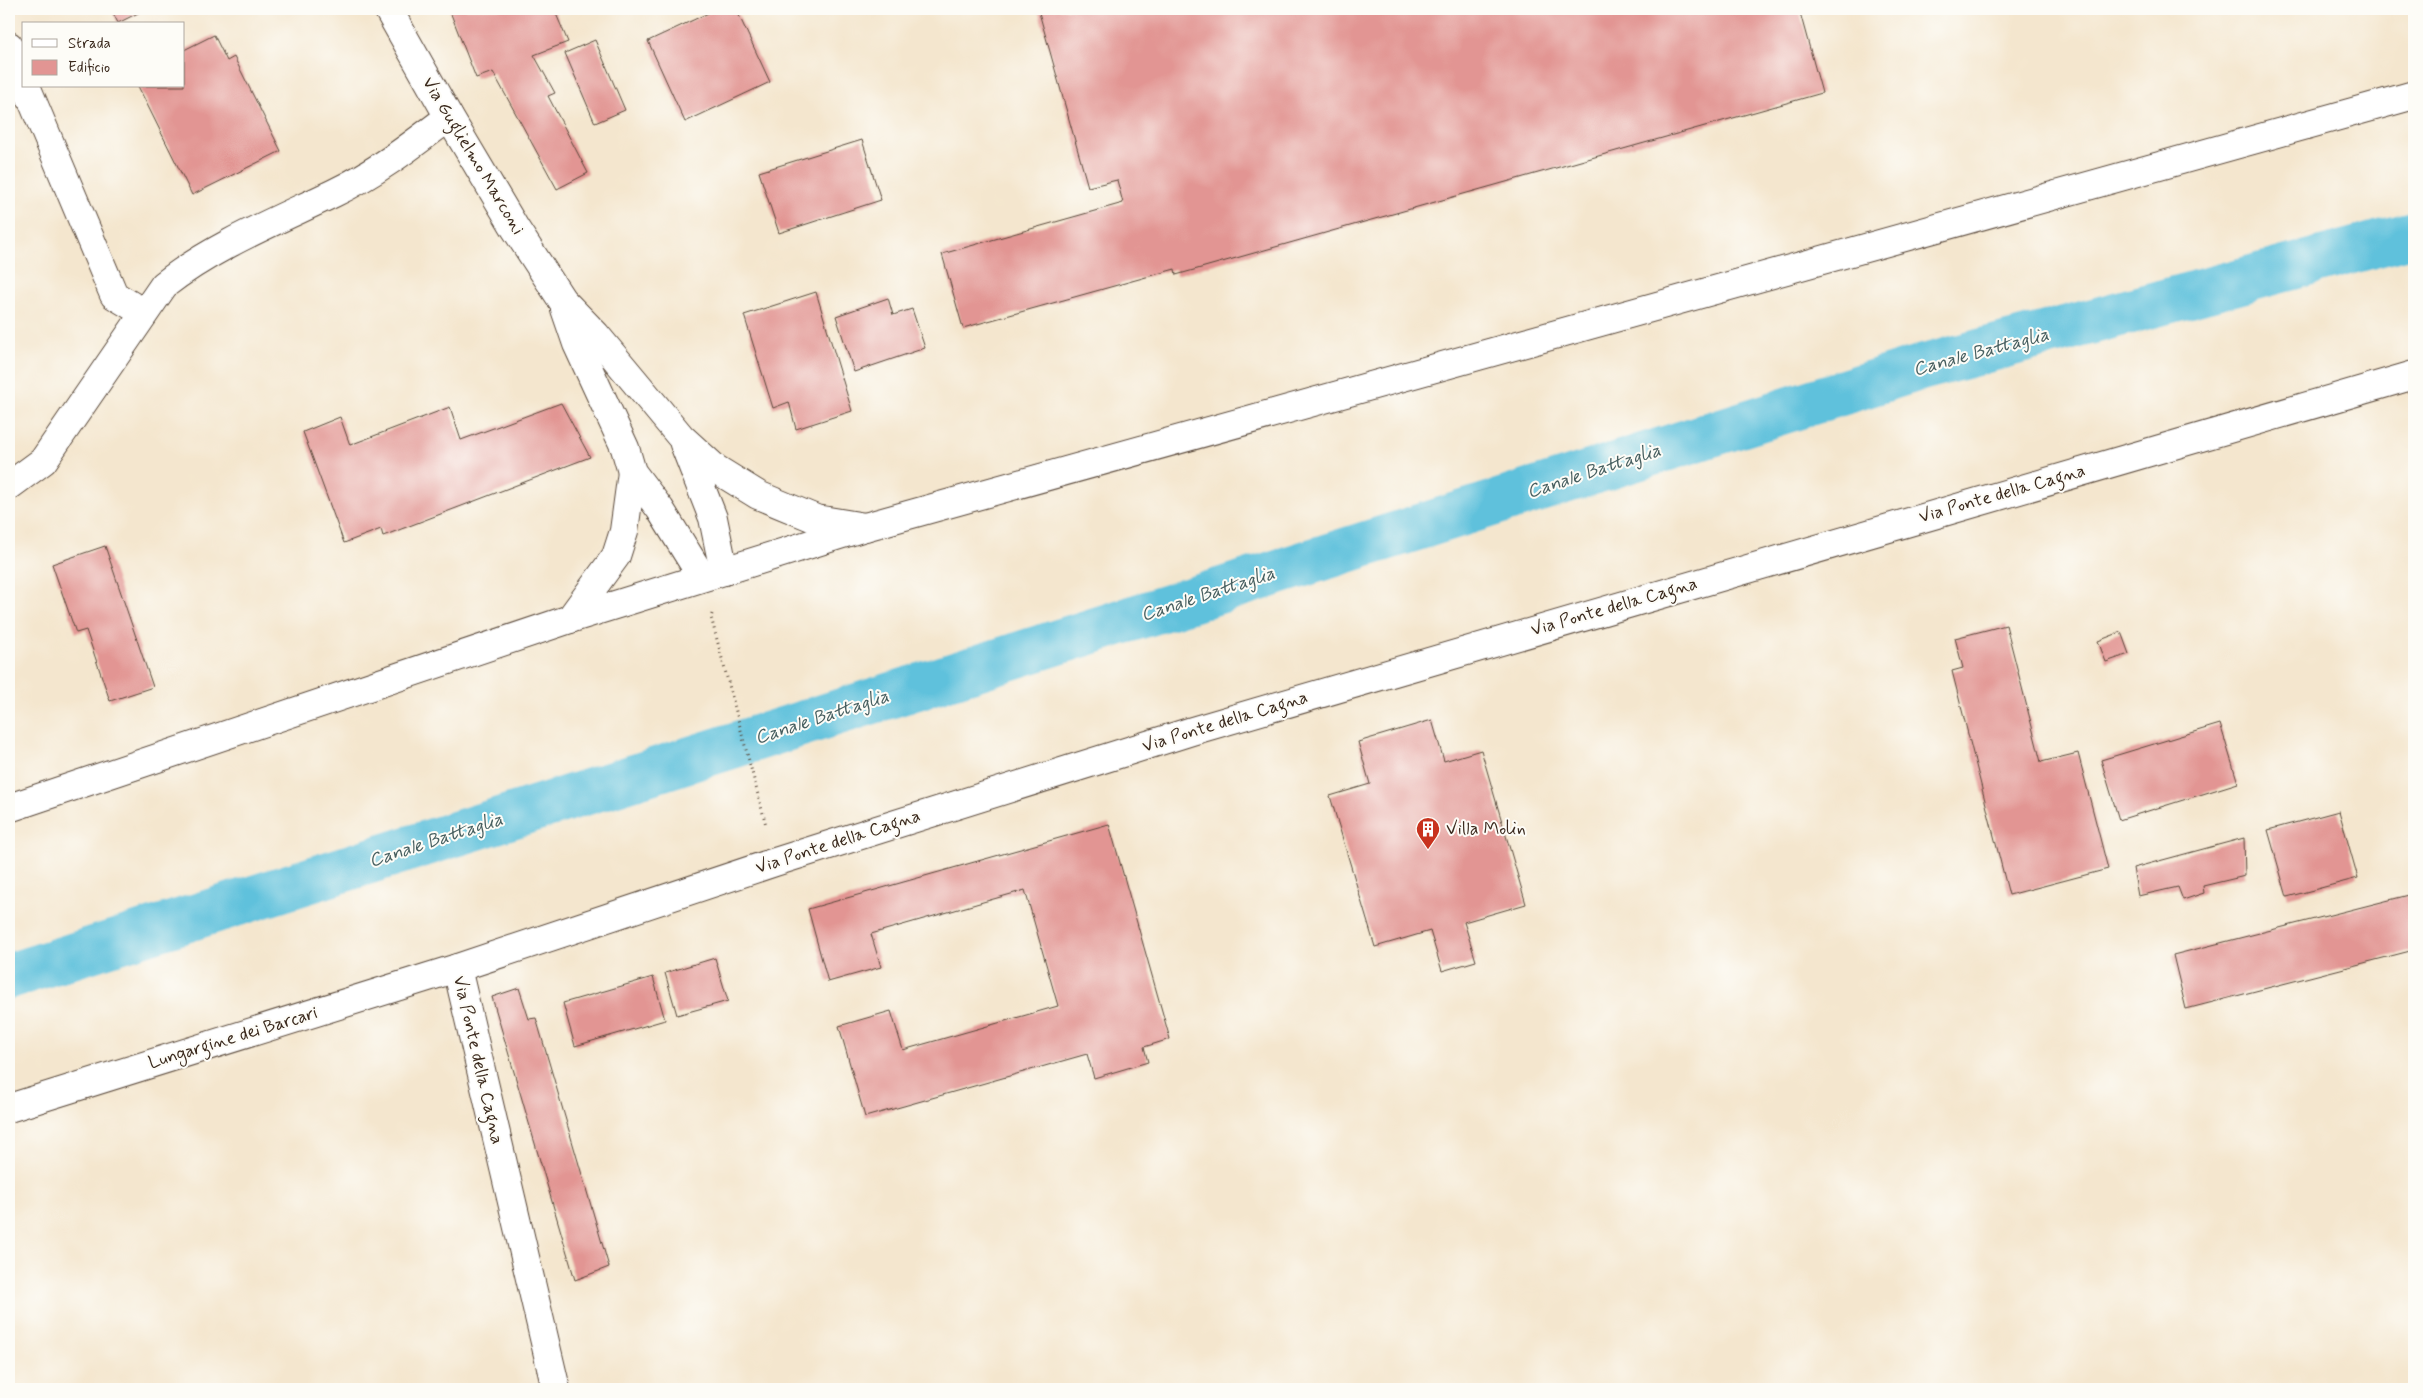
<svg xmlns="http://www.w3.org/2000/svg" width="2423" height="1398" viewBox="0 0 2423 1398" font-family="Mynerve,sans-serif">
  <rect width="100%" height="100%" fill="#fdfcf7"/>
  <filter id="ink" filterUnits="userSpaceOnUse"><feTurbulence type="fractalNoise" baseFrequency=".02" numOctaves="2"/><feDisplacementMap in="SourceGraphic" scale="10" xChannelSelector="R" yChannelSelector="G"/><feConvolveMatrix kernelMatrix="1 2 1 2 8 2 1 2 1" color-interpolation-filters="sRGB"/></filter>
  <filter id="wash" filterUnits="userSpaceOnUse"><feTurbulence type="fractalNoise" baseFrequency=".0096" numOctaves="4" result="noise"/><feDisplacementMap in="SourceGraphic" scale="20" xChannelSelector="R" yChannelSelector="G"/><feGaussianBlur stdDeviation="1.12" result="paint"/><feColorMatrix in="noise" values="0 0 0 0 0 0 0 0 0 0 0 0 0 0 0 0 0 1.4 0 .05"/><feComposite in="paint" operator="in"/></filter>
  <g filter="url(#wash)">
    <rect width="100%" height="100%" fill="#f4e6ce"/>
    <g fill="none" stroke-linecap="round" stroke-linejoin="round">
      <path stroke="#5ec1dc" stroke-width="46" d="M9 976 1913 370 2414 234"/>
    </g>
    <g id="blocks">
      <g fill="#e29593">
        <path d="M111 9H146L118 23Z"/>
        <path d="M449 9H554L568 42 534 55 555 93 548 96 588 173 557 189 493 72 476 78Z"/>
        <path d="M717 9H736L770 82 685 122 648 41Z"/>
        <path d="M1038 9H1799L1822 93 1176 275 1175 269 963 328 942 254 1123 203 1117 180 1088 187Z"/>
        <path d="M214 35 227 61 234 57 281 151 192 195 138 86H184V50Z"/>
        <path d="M595 40 625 110 595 123 565 53Z"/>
        <path d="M862 140 881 200 779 233 759 172Z"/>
        <path d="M816 292 852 411 796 429 789 402 773 408 744 315Z"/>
        <path d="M888 298 893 315 912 309 925 348 854 372 836 316Z"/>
        <path d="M561 403 590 457 383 536 381 529 344 543 303 432 340 417 350 445 450 407 461 440Z"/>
        <path d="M105 546 153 687 110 701 86 630 76 633 52 564Z"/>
        <path d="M2006 625 2041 762 2078 753 2108 869 2009 895 1952 671 1963 668 1955 638Z"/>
        <path d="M2121 632 2129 654 2106 662 2098 641Z"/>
        <path d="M1432 720 1444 761 1481 750 1526 904 1464 922 1476 961 1442 971 1430 931 1375 947 1330 796 1370 784 1358 742Z"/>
        <path d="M2220 724 2238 783 2119 820 2101 760Z"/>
        <path d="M2339 811 2358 878 2287 897 2268 830Z"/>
        <path d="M1109 824 1170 1039 1144 1047 1148 1062 1094 1078 1087 1054 865 1117 839 1026 891 1011 903 1050 1058 1006 1025 890 871 934 881 967 828 982 808 909Z"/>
        <path d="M2244 838 2245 876 2203 886 2204 893 2183 900 2178 887 2138 896 2133 868Z"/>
        <path d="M2409 895 2414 914V950L2186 1009 2173 955Z"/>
        <path d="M715 958 728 1001 677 1015 665 973Z"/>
        <path d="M653 977 665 1020 575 1046 563 1003Z"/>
        <path d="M519 988 529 1019 536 1018 609 1267 575 1280 492 997Z"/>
      </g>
    </g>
  </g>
  <g filter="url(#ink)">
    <use href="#blocks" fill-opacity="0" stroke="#574638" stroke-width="1"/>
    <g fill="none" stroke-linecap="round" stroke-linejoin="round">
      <g stroke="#574638" stroke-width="30">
        <g id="minor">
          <path d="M388 9 449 117 515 228 562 300 596 335 681 437 716 469 758 495 816 519 865 527"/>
          <path d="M9 46 24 81"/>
          <path d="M26 86 114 295 144 313"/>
          <path d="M565 309 577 344 625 448 632 472 660 509 702 577"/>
          <path d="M684 444 713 518 724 571"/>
          <path d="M9 486 43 461 164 285C215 245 276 221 334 193 376 173 412 145 449 117"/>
          <path d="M570 619 616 556 624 531 632 472"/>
          <path d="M457 968 556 1389"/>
          <path d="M9 1108 457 968 775 862 1192 731 2414 375"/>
        </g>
      </g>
      <g stroke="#574638" stroke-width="30">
        <path id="major" d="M9 808 570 619 865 527 2414 95"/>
      </g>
      <path stroke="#574638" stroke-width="3" stroke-dasharray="1 4" stroke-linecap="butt" d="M712 614 711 617 766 825"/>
      <use href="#minor" stroke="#fff" stroke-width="28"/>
      <use href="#major" stroke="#fff" stroke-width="28"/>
    </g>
  </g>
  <defs>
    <g id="building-pin" transform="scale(1.25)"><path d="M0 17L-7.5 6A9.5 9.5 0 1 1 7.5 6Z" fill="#c8321e" stroke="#fdfcf7"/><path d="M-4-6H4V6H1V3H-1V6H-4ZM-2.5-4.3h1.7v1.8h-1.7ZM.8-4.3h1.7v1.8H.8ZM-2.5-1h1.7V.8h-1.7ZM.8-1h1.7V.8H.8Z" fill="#fff"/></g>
  </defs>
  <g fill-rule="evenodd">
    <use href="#building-pin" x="1428" y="829"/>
  </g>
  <g text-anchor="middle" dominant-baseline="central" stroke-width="4" stroke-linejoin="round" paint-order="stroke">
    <g font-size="18" fill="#3b2a1e" stroke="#fdfcf7">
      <text transform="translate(473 156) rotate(59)">Via Guglielmo Marconi</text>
      <text transform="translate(2002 494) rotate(-16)">Via Ponte della Cagna</text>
      <text transform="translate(1614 607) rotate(-16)">Via Ponte della Cagna</text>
      <text transform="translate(1225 722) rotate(-17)">Via Ponte della Cagna</text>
      <text transform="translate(838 842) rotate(-18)">Via Ponte della Cagna</text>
      <text transform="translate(233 1038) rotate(-17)">Lungargine dei Barcari</text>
      <text transform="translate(478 1060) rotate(77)">Via Ponte della Cagna</text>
    </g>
    <g font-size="18" fill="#3b2a1e" stroke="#fdfcf7" text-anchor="start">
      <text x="1446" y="829">Villa Molin</text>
    </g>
    <g font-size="19" font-style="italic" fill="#475f60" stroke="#fdfcf7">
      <text transform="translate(1981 352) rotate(-15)">Canale Battaglia</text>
      <text transform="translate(1594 471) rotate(-18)">Canale Battaglia</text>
      <text transform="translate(1208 594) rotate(-18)">Canale Battaglia</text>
      <text transform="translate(822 717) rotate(-18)">Canale Battaglia</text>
      <text transform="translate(436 840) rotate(-18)">Canale Battaglia</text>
    </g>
  </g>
  <rect width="2423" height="1398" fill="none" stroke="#fdfcf7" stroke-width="30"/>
  <rect x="22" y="22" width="162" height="65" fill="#fdfcf7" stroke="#afa8a0"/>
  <rect x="32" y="39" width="25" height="8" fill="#ffffff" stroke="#afa8a0"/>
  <text x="68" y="48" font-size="15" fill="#3b2a1e">Strada</text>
  <rect x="32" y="60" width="25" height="15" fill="#e29593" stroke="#afa8a0"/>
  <text x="68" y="72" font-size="15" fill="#3b2a1e">Edificio</text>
</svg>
